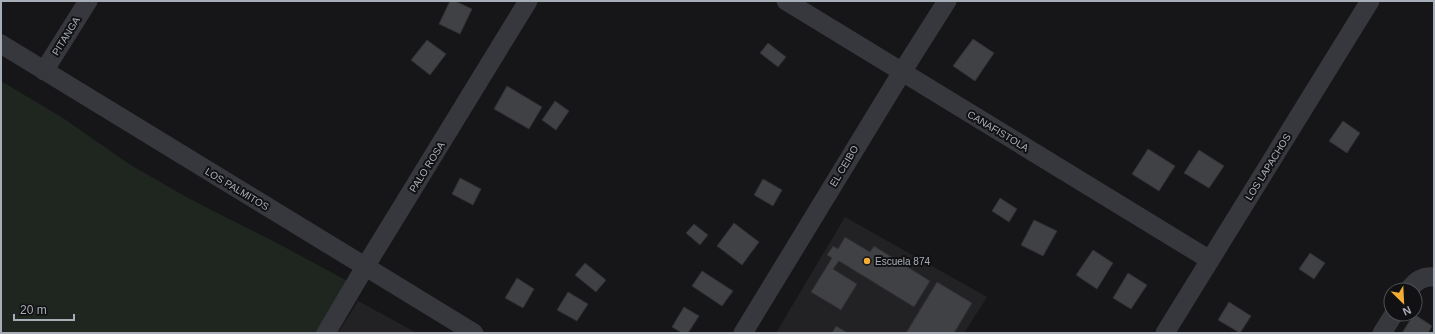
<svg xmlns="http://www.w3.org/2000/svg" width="1435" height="334" viewBox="0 0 1435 334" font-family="Helvetica,sans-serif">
  <rect width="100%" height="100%" fill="#161618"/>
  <g fill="#222225">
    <path d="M845 217 987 297 964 333H776Z"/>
    <path d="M358 301 417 333H338Z"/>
  </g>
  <path fill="#1e261f" d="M1 81 63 118 129 164 188 198 277 243 353 284 320 333H1Z"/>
  <g fill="#404145" stroke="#303034">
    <path d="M450 1H455L472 9 460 34 439 24Z"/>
    <path d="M973 39 994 53 975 81 953 66Z"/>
    <path d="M427 40 446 54 430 75 411 60Z"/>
    <path d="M768 43 786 57 778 67 760 53Z"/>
    <path d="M507 86 542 107 529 129 494 109Z"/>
    <path d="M555 101 569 111 556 130 542 120Z"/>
    <path d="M1343 121 1360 133 1347 153 1329 141Z"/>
    <path d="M1148 149 1175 166 1159 191 1132 174Z"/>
    <path d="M1199 150 1224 166 1209 188 1184 173Z"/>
    <path d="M460 178 481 189 473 205 452 194Z"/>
    <path d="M763 179 782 190 773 206 754 195Z"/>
    <path d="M1000 198 1017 209 1009 222 992 211Z"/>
    <path d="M1034 220 1057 231 1043 256 1021 245Z"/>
    <path d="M734 223 759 242 742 265 717 246Z"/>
    <path d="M694 224 708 235 700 245 686 233Z"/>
    <path d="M845 237 870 252 874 246 930 281 914 307 839 261 833 269 857 284 841 310 811 292 832 258 827 255 833 246 838 249Z"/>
    <path d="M1093 250 1113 263 1097 289 1076 275Z"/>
    <path d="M1310 253 1325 263 1314 279 1299 269Z"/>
    <path d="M585 263 606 280 596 292 575 275Z"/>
    <path d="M702 271 733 291 722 306 692 286Z"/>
    <path d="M1128 273 1147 285 1131 309 1113 298Z"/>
    <path d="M517 278 534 289 523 308 505 298Z"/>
    <path d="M937 282 972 303 954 333H906Z"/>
    <path d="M568 292 588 304 577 321 557 310Z"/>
    <path d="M1229 302 1251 316 1240 333 1218 320Z"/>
    <path d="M684 307 699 316 688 333H682L672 327Z"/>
    <path d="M1414 314 1432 326 1428 333H1402Z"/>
    <path d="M836 326 848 333H832Z"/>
  </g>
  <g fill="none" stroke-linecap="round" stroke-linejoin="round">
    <g stroke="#37383d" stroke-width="19">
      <path d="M786 1 1210 260"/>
      <path d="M1 44 474 333"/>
      <path d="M44 71 88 1"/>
      <path d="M1409 290C1415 281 1423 276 1434 277"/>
      <path d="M326 333 365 267 528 1"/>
      <path d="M743 333 902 72 947 1"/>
      <path d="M1165 333 1370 1"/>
      <path d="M1382 333 1394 314"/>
    </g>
  </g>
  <circle fill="#f3ad33" stroke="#111113" stroke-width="1.5" cx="867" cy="261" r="4"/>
  <g text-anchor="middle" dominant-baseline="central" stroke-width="4" stroke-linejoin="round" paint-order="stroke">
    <g font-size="10" fill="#a8aeb8" stroke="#111113">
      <text transform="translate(66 36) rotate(-58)">PITANGA</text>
      <text transform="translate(998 131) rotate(31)">CANAFISTOLA</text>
      <text transform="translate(844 166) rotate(-59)">EL CEIBO</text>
      <text transform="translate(427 167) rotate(-58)">PALO ROSA</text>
      <text transform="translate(1268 167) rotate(-58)">LOS LAPACHOS</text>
      <text transform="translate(237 189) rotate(31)">LOS PALMITOS</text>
    </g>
    <g font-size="10" fill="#a8aeb8" stroke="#111113" text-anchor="start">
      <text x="875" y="261">Escuela 874</text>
    </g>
  </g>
  <rect width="1435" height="334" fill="none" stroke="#a8aeb8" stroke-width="4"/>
  <g transform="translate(1403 302) rotate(156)"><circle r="19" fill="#111113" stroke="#4d5055"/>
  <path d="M0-3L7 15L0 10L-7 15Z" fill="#f3ad33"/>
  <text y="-6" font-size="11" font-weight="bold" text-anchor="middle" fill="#a8aeb8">N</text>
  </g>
  <path d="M14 314v6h60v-6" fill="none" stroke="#a8aeb8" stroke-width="2"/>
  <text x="20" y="314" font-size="12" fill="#a8aeb8" stroke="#111113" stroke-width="3" paint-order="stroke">20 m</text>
</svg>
